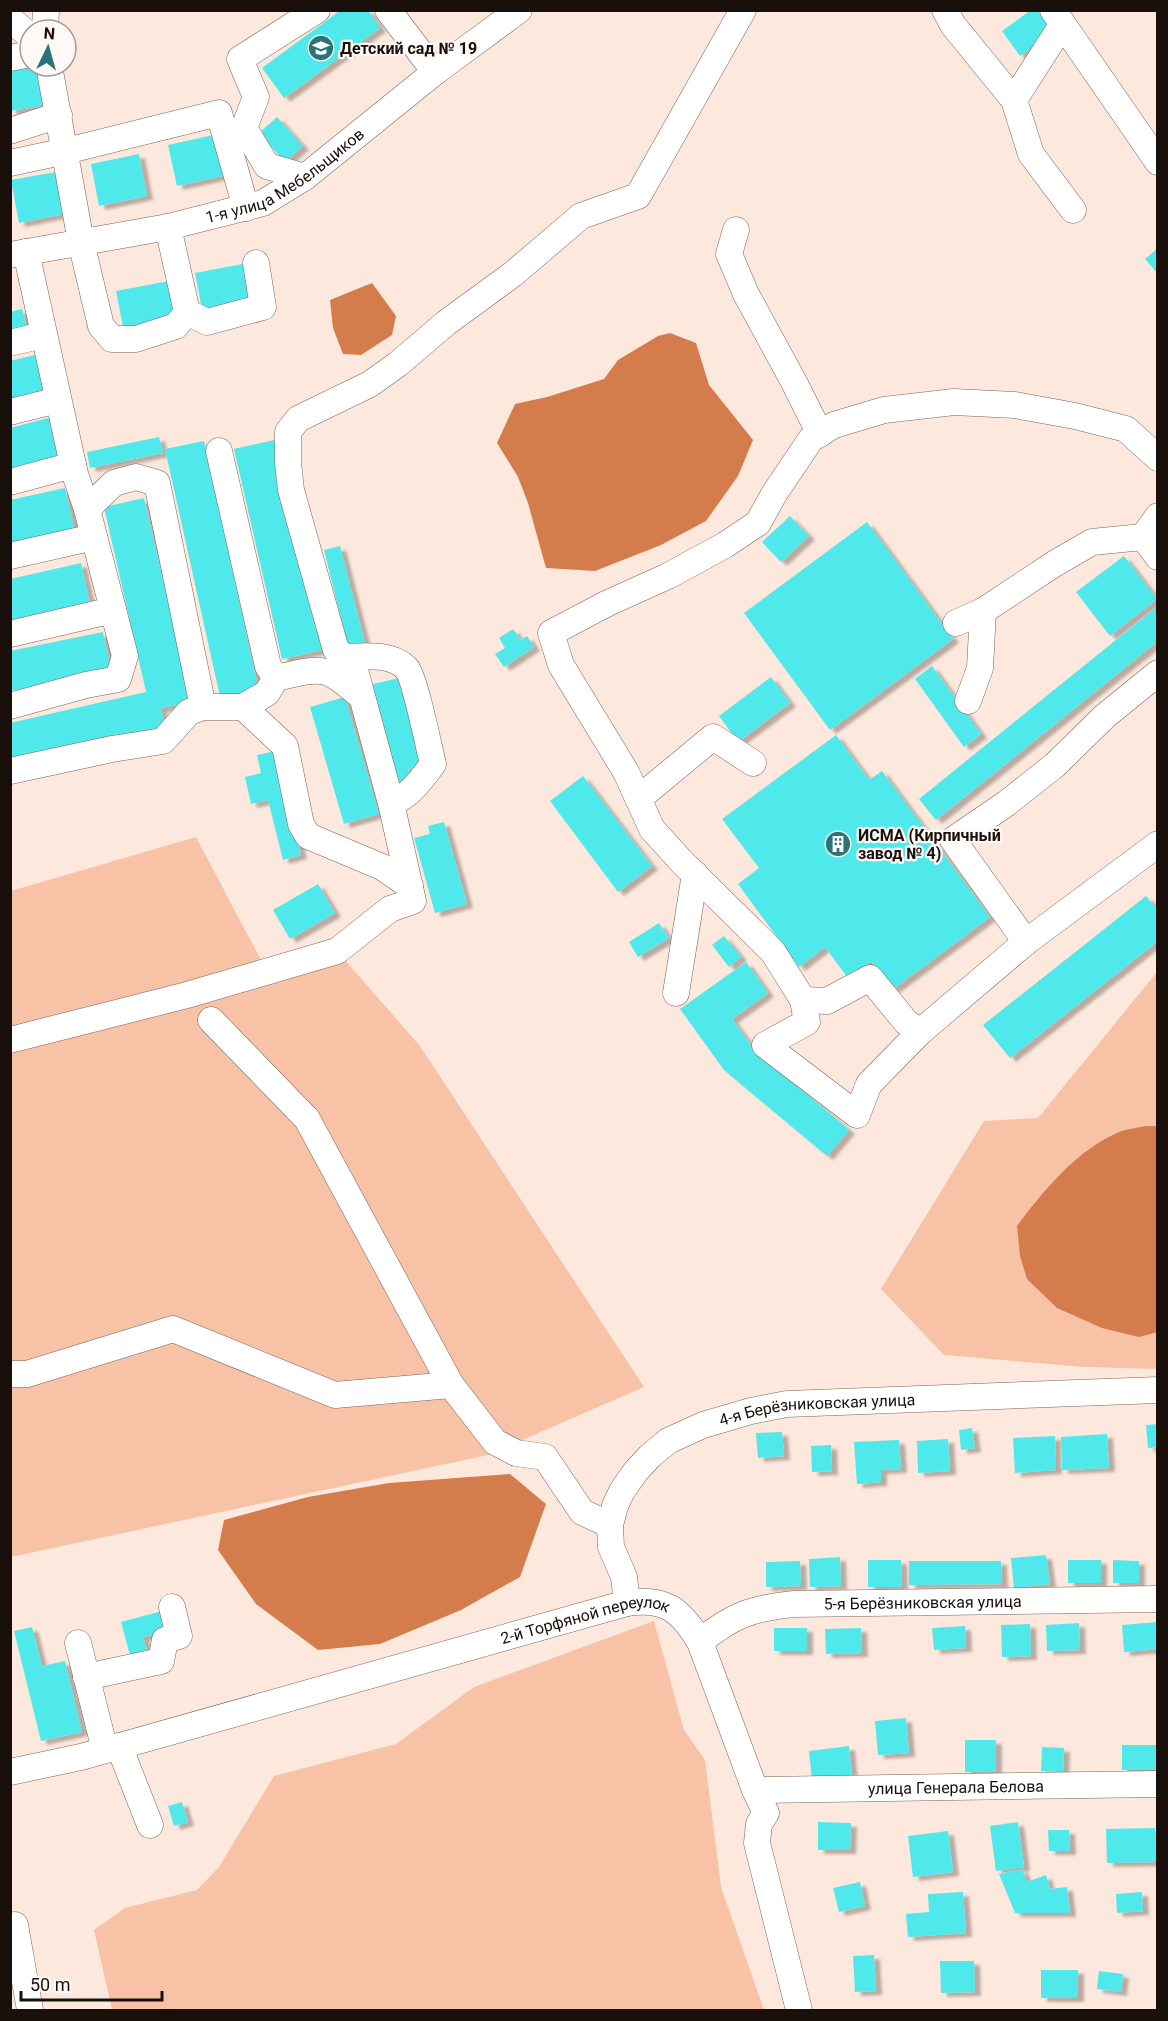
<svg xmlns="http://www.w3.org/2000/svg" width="1168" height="2021" viewBox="0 0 1168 2021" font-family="Roboto,sans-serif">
  <defs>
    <filter id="shadow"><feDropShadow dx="6" dy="4" stdDeviation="1.5" flood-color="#0004"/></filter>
  </defs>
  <rect width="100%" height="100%" fill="#fde8dd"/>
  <g fill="#f8c2a6">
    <path d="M196 837 262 962 337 951 420 1046 644 1387 488 1455 11 1557V891Z"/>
    <path d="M1157 972V1369L1085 1367 944 1355 881 1289 984 1121 1038 1118Z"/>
    <path d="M654 1621 684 1730 705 1760 721 1887 764 2010H112L94 1930 125 1908 197 1890 219 1867 274 1776 396 1744 474 1687Z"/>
  </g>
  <g fill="#d47c4b">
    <path d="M372 283 396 316 392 335 361 355 343 354 333 328 330 300Z"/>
    <path d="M670 333 696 343 709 385 753 440 738 476 706 521 661 545 595 571 546 568 528 503 518 477 497 443 515 404 547 397 604 379 618 360 658 336Z"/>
    <path d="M1146 1126H1157L1158 1332 1139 1337 1102 1328 1057 1308 1027 1279 1020 1256 1017 1226C1044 1190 1077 1150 1119 1132 1127 1129 1137 1128 1146 1126Z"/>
    <path d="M510 1474 546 1504 520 1577 461 1610 380 1644 318 1650 256 1604 218 1550 224 1520 308 1497 389 1483Z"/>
  </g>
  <g fill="#4fe9ec" filter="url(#shadow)">
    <path d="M341 10H368L380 28 284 98 262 68Z"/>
    <path d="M1031 10H1046L1059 29 1020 56 1002 31Z"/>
    <path d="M40 66 47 105 10 111V68Z"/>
    <path d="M277 117 303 146 285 162 259 133Z"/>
    <path d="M218 134 227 175 177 186 168 145Z"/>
    <path d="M139 154 147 196 99 206 91 164Z"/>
    <path d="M61 171 69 213 19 223 11 180Z"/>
    <path d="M1158 248V274L1145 259Z"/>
    <path d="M248 263 255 299 202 309 195 273Z"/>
    <path d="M169 281 176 317 123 327 116 291Z"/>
    <path d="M22 309 27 328 10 332V312Z"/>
    <path d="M35 355 45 396 10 404V361Z"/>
    <path d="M52 417 63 458 10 471V428Z"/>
    <path d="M159 437 163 453 90 468 87 452Z"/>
    <path d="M274 440 322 650 282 659 234 449Z"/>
    <path d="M204 441 259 692 221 701 165 449Z"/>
    <path d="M65 488 75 532 10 547V500Z"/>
    <path d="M144 498 191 702 161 708 165 729 10 765V723L146 692 104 507Z"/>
    <path d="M790 516 809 536 781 562 762 542Z"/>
    <path d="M867 522 953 639 830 730 744 613Z"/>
    <path d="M340 546 365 643 348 647 324 550Z"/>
    <path d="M1124 556 1157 599 1110 636 1076 592Z"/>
    <path d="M81 563 90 604 10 622V579Z"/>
    <path d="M1158 606V641L936 820 919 799Z"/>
    <path d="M513 629 521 640 527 636 534 647 504 667 495 654 505 648 499 638Z"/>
    <path d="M103 632 111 670 10 691V651Z"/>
    <path d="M932 666 981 734 964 747 915 679Z"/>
    <path d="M403 677 425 765 409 769 412 783 394 787 369 685Z"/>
    <path d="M771 677 790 703 738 742 719 716Z"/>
    <path d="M345 697 379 814 344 824 310 707Z"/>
    <path d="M836 735 869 780 882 771 990 917 892 990 871 961 848 978 825 947 799 967 738 884 759 868 722 819Z"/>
    <path d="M275 751 301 855 283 860 268 800 251 804 245 777 261 773 257 755Z"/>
    <path d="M583 776 652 866 618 892 550 801Z"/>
    <path d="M444 822 467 904 435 913 414 838 430 834 428 826Z"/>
    <path d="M318 884 335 913 290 939 273 910Z"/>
    <path d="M1146 896 1158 910V941L1010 1058 983 1025Z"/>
    <path d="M659 923 669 938 638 957 629 942Z"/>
    <path d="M724 936 741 957 729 967 712 945Z"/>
    <path d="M746 962 768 993 732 1019 753 1048 849 1130 827 1156 724 1070 680 1009Z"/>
    <path d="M1158 1424V1447L1148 1448 1146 1425Z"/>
    <path d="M972 1428 975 1448 961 1450 959 1430Z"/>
    <path d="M782 1432 784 1456 758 1458 756 1433Z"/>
    <path d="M1107 1434 1109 1468 1062 1470 1061 1437Z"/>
    <path d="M1055 1436 1056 1470 1015 1473 1013 1438Z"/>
    <path d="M948 1439 950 1471 918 1473 917 1441Z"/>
    <path d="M899 1440 901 1469 881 1470V1482L857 1484 854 1442Z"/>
    <path d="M831 1445 832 1471 812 1472 811 1446Z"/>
    <path d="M1046 1555 1050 1584 1014 1588 1011 1558Z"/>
    <path d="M840 1557 841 1586 810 1587 809 1559Z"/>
    <path d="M868 1560H901L902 1587H868Z"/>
    <rect x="1068" y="1560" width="33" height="23"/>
    <path d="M1113 1560 1139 1561V1583H1113Z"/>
    <path d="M800 1561 801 1586 766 1587V1562Z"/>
    <path d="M909 1561H1001L1002 1584 909 1585Z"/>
    <path d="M166 1610 171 1630 143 1637 148 1654 131 1659 121 1622Z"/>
    <path d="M1157 1622 1158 1649 1124 1652 1122 1625Z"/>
    <path d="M1079 1623 1080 1650 1047 1651 1046 1625Z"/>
    <path d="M1030 1624 1031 1656 1002 1657 1001 1625Z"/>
    <path d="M965 1626 966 1648 934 1650 932 1628Z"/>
    <path d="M32 1627 42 1666 65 1661 82 1732 41 1741 14 1631Z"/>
    <rect x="774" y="1628" width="33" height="23"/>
    <path d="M861 1628 862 1653 826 1654 825 1629Z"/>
    <path d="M906 1718 909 1753 878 1755 875 1721Z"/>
    <rect x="965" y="1740" width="31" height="32"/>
    <rect x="1122" y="1745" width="36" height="25"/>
    <path d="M849 1746 852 1777 812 1781 809 1751Z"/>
    <path d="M1042 1747 1064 1748 1063 1772 1041 1771Z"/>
    <path d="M182 1802 188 1822 174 1826 168 1806Z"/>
    <path d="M818 1822 851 1823 850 1850H818Z"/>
    <path d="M1018 1822 1024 1867 996 1871 990 1826Z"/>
    <path d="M1155 1828 1156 1862 1107 1863 1106 1829Z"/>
    <path d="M1048 1830H1069L1070 1851H1049Z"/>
    <path d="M948 1831 953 1872 913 1877 908 1836Z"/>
    <path d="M1022 1869 1027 1882 1046 1875 1050 1889 1067 1887 1070 1913H1015L999 1874Z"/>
    <path d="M860 1882 865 1906 839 1912 833 1888Z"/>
    <path d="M963 1892 966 1933 908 1937 906 1914 929 1912 928 1894Z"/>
    <path d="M1142 1892 1143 1911 1117 1913 1116 1894Z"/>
    <path d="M874 1955 876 1991 855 1992 853 1956Z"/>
    <path d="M940 1961H974L975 1992 941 1993Z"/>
    <rect x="1041" y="1970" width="37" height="28"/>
    <path d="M1099 1971 1123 1974 1121 1992 1097 1989Z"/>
  </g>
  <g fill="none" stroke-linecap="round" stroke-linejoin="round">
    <g stroke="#7b6458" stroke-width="27">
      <g id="minor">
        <path d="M388 10 435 72"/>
        <path d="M945 10 953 25 1014 100 1031 154 1073 210"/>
        <path d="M1053 10 1158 162"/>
        <path d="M10 19 30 36"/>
        <path d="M45 30 46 10"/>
        <path d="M10 58 30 54"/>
        <path d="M49 66 81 242 101 326 112 339H136L176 326 187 312 168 227"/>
        <path d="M1014 100 1062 25"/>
        <path d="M10 131 59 115"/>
        <path d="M10 163 66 151 219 113 246 208"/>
        <path d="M305 177 267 166 244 128 256 97 240 59 317 10"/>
        <path d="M736 230 729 254 746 294 795 384 820 434"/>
        <path id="s1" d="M10 255 168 227 263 203 305 177 435 72 519 10"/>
        <path d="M187 312 207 322 263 307 256 263"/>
        <path d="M10 343 43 335"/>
        <path d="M10 412 58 400"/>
        <path d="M219 451 268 666 276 678"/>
        <path d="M10 482 73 465"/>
        <path d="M87 509 114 483 136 477 157 483 203 707"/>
        <path d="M1143 537 1158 516"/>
        <path d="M10 556 94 537"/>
        <path d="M956 623 983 611 1054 564 1092 542 1143 537 1158 557"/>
        <path d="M10 634 113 610"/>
        <path d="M345 657C364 656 393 653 407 669 415 679 429 748 433 764 421 780 410 796 391 803"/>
        <path d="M1158 673 1105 716 1055 765 1007 803 953 840 1026 942 1158 844"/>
        <path d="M362 697C324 665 324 667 276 678L267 693 243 707 285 746 301 824 308 836 382 867 410 886"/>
        <path d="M968 701 980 668 983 611"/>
        <path d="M10 706 86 685 118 679 125 656 87 509 75 474 26 252"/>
        <path d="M10 771 112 749 163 741 189 712 203 707H243"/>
        <path d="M638 799 713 737 753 763"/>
        <path d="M676 993 695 874"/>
        <path d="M803 1000 773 952 682 862 652 829 626 772 561 665 551 633 608 603 668 576 725 545 758 523 774 494 811 439 834 425 884 410 954 402 1015 405 1075 416 1126 429 1158 458"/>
        <path d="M211 1020 307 1119 451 1385 495 1442 516 1453 545 1457 582 1512 610 1525"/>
        <path d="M920 1032 869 1084 857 1115 765 1045 807 1022 803 1000 827 1001 870 978 906 1022 920 1032 1026 942"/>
        <path d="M10 1040 187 995 337 951 390 909 413 901 391 803 353 663 336 650 291 490 288 463V432L298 419 370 384 398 364 446 323 513 274 581 216 638 196 743 10"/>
        <path d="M10 1374H27L173 1329 335 1395 451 1385"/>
        <path id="s2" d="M627 1603 624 1577 611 1547 610 1525 615 1506 622 1491 636 1471 650 1456 668 1441 703 1425 751 1411 787 1404 1158 1390"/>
        <path id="s3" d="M700 1642C732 1615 753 1608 794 1604L1158 1599"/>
        <path d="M78 1643 105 1750"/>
        <path d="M86 1677 161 1661 165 1640 179 1636 172 1607"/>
        <path d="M119 1746 150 1825"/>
        <path id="s4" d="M10 1772 81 1757 627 1603C665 1597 681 1610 700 1642L755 1790 766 1813 759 1824 757 1843 799 2010"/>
        <path id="s5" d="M755 1790 1158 1784"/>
        <path d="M10 1926 15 1925 30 2010"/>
      </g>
    </g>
    <use href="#minor" stroke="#fff" stroke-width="26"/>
  </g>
  <defs>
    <g id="school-disc" transform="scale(1.35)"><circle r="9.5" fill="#297475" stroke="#fef9f6"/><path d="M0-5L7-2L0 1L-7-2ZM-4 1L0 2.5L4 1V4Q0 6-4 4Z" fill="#fff"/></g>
    <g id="building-disc" transform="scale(1.35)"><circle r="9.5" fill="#297475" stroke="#fef9f6"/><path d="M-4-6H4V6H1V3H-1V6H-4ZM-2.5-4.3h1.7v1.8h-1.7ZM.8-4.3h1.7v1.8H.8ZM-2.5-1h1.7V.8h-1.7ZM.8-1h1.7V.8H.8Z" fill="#fff"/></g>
  </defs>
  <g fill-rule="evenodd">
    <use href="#school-disc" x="321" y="48"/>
    <use href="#building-disc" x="838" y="844"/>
  </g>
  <g text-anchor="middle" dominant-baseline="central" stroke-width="4.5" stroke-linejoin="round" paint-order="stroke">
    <g font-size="16" font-weight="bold" fill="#19100b" stroke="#fef9f6" text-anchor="start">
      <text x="340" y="48">Детский сад № 19</text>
      <text x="858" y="835">ИСМА (Кирпичный<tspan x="858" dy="18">завод № 4)</tspan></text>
    </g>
    <g font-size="16" fill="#19100b" stroke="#fef9f6">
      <text stroke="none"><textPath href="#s1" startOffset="290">1-я улица Мебельщиков</textPath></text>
      <text stroke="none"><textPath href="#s2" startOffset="340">4-я Берёзниковская улица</textPath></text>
      <text stroke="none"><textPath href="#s3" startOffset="232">5-я Берёзниковская улица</textPath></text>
      <text stroke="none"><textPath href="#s4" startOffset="596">2-й Торфяной переулок</textPath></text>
      <text stroke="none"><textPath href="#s5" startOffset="201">улица Генерала Белова</textPath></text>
    </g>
  </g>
  <rect width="1168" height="2021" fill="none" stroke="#19100b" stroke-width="24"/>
  <g transform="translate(48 48) rotate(5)"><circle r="28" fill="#fef9f6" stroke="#a29c98" stroke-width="1.5"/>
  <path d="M0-4.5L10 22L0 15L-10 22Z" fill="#297475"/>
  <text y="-9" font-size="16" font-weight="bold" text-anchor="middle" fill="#19100b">N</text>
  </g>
  <path d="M21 1991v9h141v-9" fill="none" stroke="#19100b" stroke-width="3"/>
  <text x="30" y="1991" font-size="18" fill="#19100b" stroke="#fef9f6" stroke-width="4.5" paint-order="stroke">50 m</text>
</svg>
